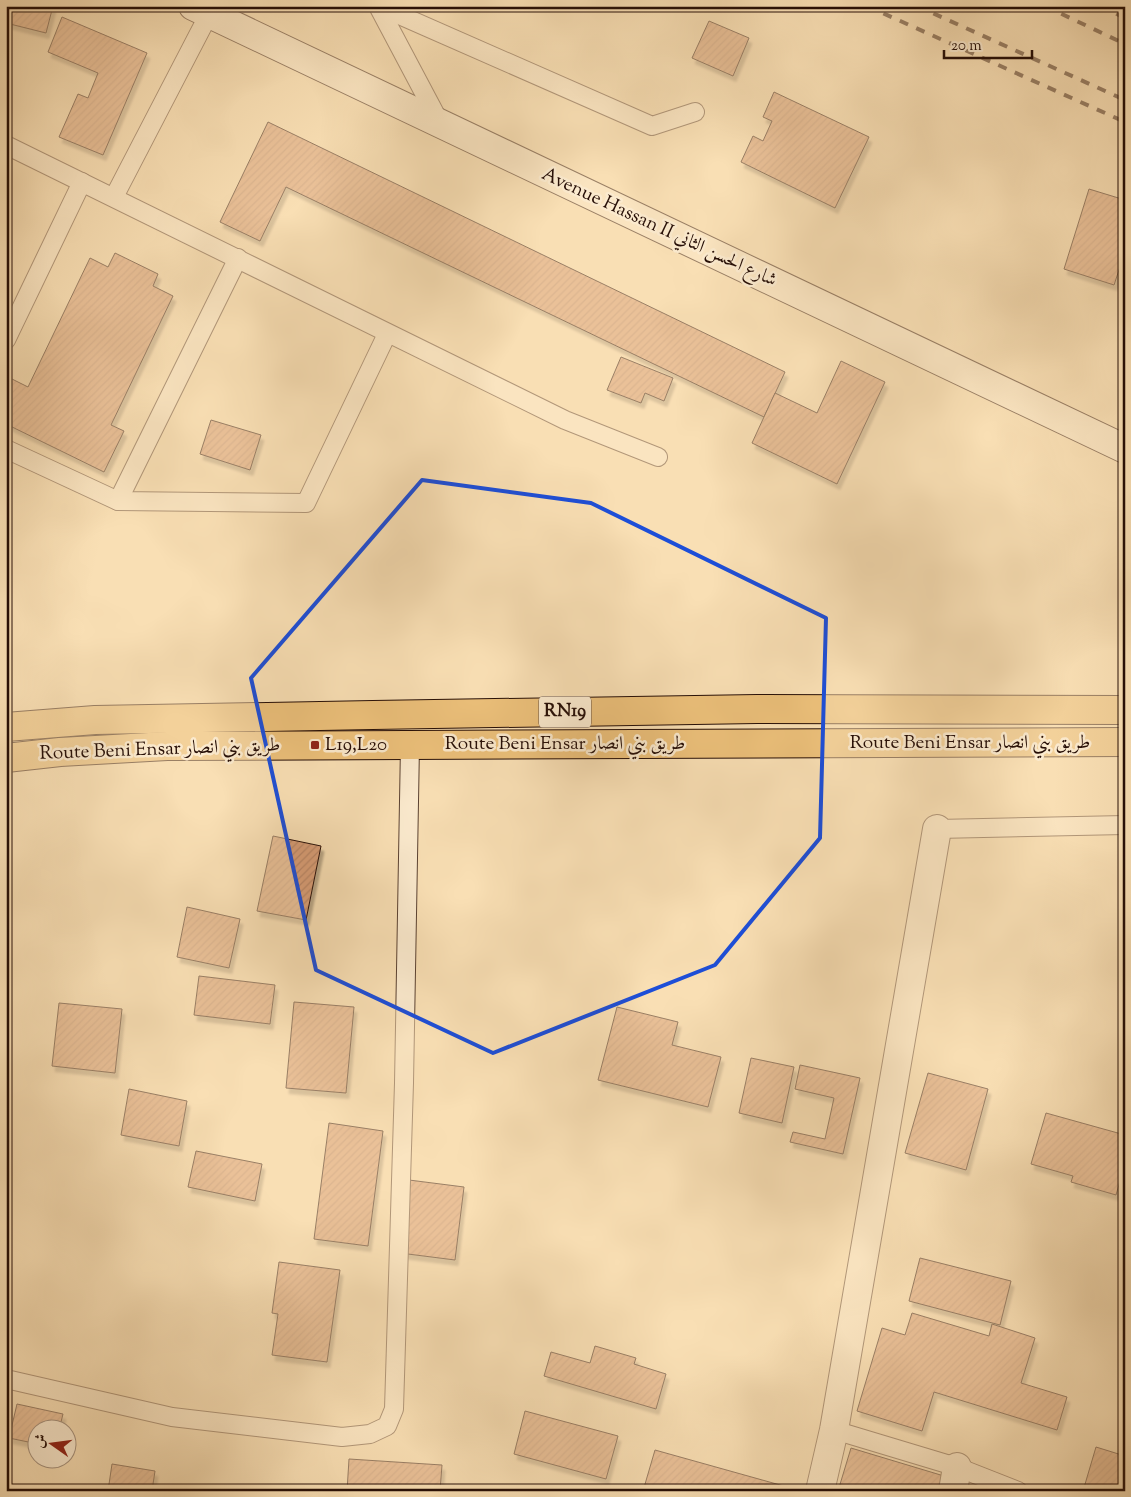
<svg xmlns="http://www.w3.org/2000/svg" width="1131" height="1497" viewBox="0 0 1131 1497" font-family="'Sorts Mill Goudy',Amiri,serif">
  <defs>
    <pattern id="building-hatch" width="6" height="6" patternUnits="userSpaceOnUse" patternTransform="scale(1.25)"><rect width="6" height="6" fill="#d89d76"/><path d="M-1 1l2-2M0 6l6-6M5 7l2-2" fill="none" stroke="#b98665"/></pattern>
    <filter id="shadow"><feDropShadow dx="3" dy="5.5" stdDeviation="1" flood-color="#0004"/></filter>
  </defs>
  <rect width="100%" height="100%" fill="#f9dfb4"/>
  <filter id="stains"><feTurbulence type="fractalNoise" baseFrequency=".004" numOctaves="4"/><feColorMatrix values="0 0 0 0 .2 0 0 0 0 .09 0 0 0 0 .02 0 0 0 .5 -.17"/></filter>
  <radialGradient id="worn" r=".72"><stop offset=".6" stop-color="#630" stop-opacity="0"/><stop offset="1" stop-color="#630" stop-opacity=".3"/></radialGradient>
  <g fill="url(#building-hatch)" stroke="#260e06" filter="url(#shadow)">
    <path d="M6 6H53L46 33 6 23Z"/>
    <path d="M62 17 147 53 103 155 59 137 78 94 88 98 98 73 48 52Z"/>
    <path d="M709 21 749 38 733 76 692 58Z"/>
    <path d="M774 92 869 137 835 208 741 162 753 136 763 141 772 121 763 117Z"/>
    <path d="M268 122 785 372 764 417 286 187 260 241 220 222Z"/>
    <path d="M1089 189 1125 200V252L1114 285 1064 269Z"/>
    <path d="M115 253 158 274 153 286 173 296 111 425 124 431 104 472 6 424V391L12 379 28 387 90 258 108 267Z"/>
    <path d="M621 357 673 378 664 401 645 393 641 403 607 390Z"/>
    <path d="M841 361 885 382 837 484 752 443 775 393 817 413Z"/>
    <path d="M211 420 261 435 250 470 200 454Z"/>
    <path d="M273 836 321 846 306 920 257 911Z"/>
    <path d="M187 907 240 919 229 968 177 957Z"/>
    <path d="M199 976 275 985 270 1024 194 1015Z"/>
    <path d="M294 1002 354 1007 346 1093 286 1088Z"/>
    <path d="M59 1003 122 1009 115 1073 52 1066Z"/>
    <path d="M617 1007 678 1022 672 1045 721 1057 708 1107 598 1080Z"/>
    <path d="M751 1058 794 1067 782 1123 739 1113Z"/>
    <path d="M800 1065 860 1078 843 1154 790 1142 793 1132 825 1139 834 1098 795 1089Z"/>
    <path d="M928 1073 988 1089 966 1170 905 1153Z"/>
    <path d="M129 1089 187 1101 179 1146 121 1135Z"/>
    <path d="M1046 1113 1125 1135V1164L1116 1195 1071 1182 1073 1176 1031 1164Z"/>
    <path d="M329 1123 383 1131 368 1246 314 1239Z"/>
    <path d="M196 1151 262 1164 255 1201 188 1187Z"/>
    <path d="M409 1180 464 1187 455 1260 400 1253Z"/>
    <path d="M920 1258 1011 1281 1000 1325 909 1301Z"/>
    <path d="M279 1262 340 1270 327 1362 272 1355 278 1314 272 1313Z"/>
    <path d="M912 1313 989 1336 992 1324 1035 1338 1021 1383 1067 1397 1057 1430 934 1392 922 1431 857 1411 882 1328 905 1335Z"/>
    <path d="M595 1346 636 1358 634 1364 666 1374 656 1409 544 1376 551 1352 590 1363Z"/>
    <path d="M17 1404 63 1414 59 1430H38V1444L9 1438Z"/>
    <path d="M525 1411 618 1436 606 1479 514 1454Z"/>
    <path d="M1096 1447 1125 1456V1491H1083Z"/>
    <path d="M851 1448 944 1476 940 1491H838Z"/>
    <path d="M655 1450 798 1490V1491H643Z"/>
    <path d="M349 1459 442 1465 440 1491H347Z"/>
    <path d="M112 1464 155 1471 152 1491H108Z"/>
  </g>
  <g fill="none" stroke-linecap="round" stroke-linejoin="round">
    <g stroke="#5b4232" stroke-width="20">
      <g id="lane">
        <path d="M378 6 440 123"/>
        <path d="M379 6 652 126 695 112"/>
        <path d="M6 145 565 420 658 457"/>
        <path d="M114 197 209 14"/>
        <path d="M6 340 82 182"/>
        <path d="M6 449 118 501 306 503 387 334"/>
        <path d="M118 501 238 258"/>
        <path d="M937 829 1125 825"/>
        <path d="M6 1379 172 1417 342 1437 370 1434 387 1426 394 1409 404 1083 410 745"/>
        <path d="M834 1430 957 1467 1018 1491"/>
      </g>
    </g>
    <g stroke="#5b4232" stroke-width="30">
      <g id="street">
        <path d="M820 1491 834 1430 937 829"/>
        <path d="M953 1491 957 1467"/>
      </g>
    </g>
    <g stroke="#260e06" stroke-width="30">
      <path id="secondary" d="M193 6 1125 449"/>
    </g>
    <g stroke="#260e06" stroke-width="30">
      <g id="highway">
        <path d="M6 727 95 720 373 715 757 709 1125 710"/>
        <path d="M6 758 60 752 167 746 1125 742"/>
      </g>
    </g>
    <use href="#lane" stroke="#fbeace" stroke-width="18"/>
    <use href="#street" stroke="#fbeace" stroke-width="28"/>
    <use href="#secondary" stroke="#fbeace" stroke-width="28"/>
    <use href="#highway" stroke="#ecc07a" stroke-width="28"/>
    <g stroke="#260e06" stroke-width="4" stroke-dasharray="9 9" stroke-linecap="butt">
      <path d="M867 6 1125 122"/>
      <path d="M917 6 1125 100"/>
      <path d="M1045 6 1125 44"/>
      <path d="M1100 6 1125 18"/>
    </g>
  </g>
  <path d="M0 0H1131V1497H0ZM422 480 591 503 826 618 820 838 715 965 493 1053 316 970 251 678Z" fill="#f9dfb4" fill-opacity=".55" fill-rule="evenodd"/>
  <path fill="none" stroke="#1d4ed8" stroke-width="4" stroke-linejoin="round" d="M422 480 591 503 826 618 820 838 715 965 493 1053 316 970 251 678Z"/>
  <rect fill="#8f2418" stroke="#fbeace" stroke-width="2" x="310" y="740" width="10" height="10" rx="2.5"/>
  <g text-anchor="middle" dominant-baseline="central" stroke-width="5" stroke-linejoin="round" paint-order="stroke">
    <rect fill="#fbeace" stroke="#665042" stroke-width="1" x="539" y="696.5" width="52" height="31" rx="4"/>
    <g font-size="18" font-weight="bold" fill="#260e06">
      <text x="565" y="712">RN19</text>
    </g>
    <g font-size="19" fill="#260e06" stroke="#fbeace">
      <text transform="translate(659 228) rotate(25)">Avenue Hassan II شارع الحسن الثاني</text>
      <text x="970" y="743">Route Beni Ensar طريق بني انصار</text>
      <text x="565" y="744">Route Beni Ensar طريق بني انصار</text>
      <text transform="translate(160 750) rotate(-2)">Route Beni Ensar طريق بني انصار</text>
    </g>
    <g font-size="19" fill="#260e06" stroke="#fbeace" text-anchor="start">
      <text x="325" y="745">L19,L20</text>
    </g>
  </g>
  <rect width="1131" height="1497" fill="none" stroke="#f9dfb4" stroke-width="25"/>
  <rect x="8" y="8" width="1116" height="1482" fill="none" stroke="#260e06" stroke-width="2.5"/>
  <rect x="12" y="12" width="1106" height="1472" fill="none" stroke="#260e06"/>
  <g transform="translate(52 1444) rotate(284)"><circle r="24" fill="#fbeace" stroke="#a6927e"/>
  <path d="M0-4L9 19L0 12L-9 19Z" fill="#8f2418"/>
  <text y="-8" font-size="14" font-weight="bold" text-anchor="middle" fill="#260e06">ش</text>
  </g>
  <path d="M944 50v8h88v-8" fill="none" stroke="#260e06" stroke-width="2.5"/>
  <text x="951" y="50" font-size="15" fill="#260e06" stroke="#fbeace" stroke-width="4" paint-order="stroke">20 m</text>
  <rect width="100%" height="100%" filter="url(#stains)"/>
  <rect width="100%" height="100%" fill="url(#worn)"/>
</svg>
